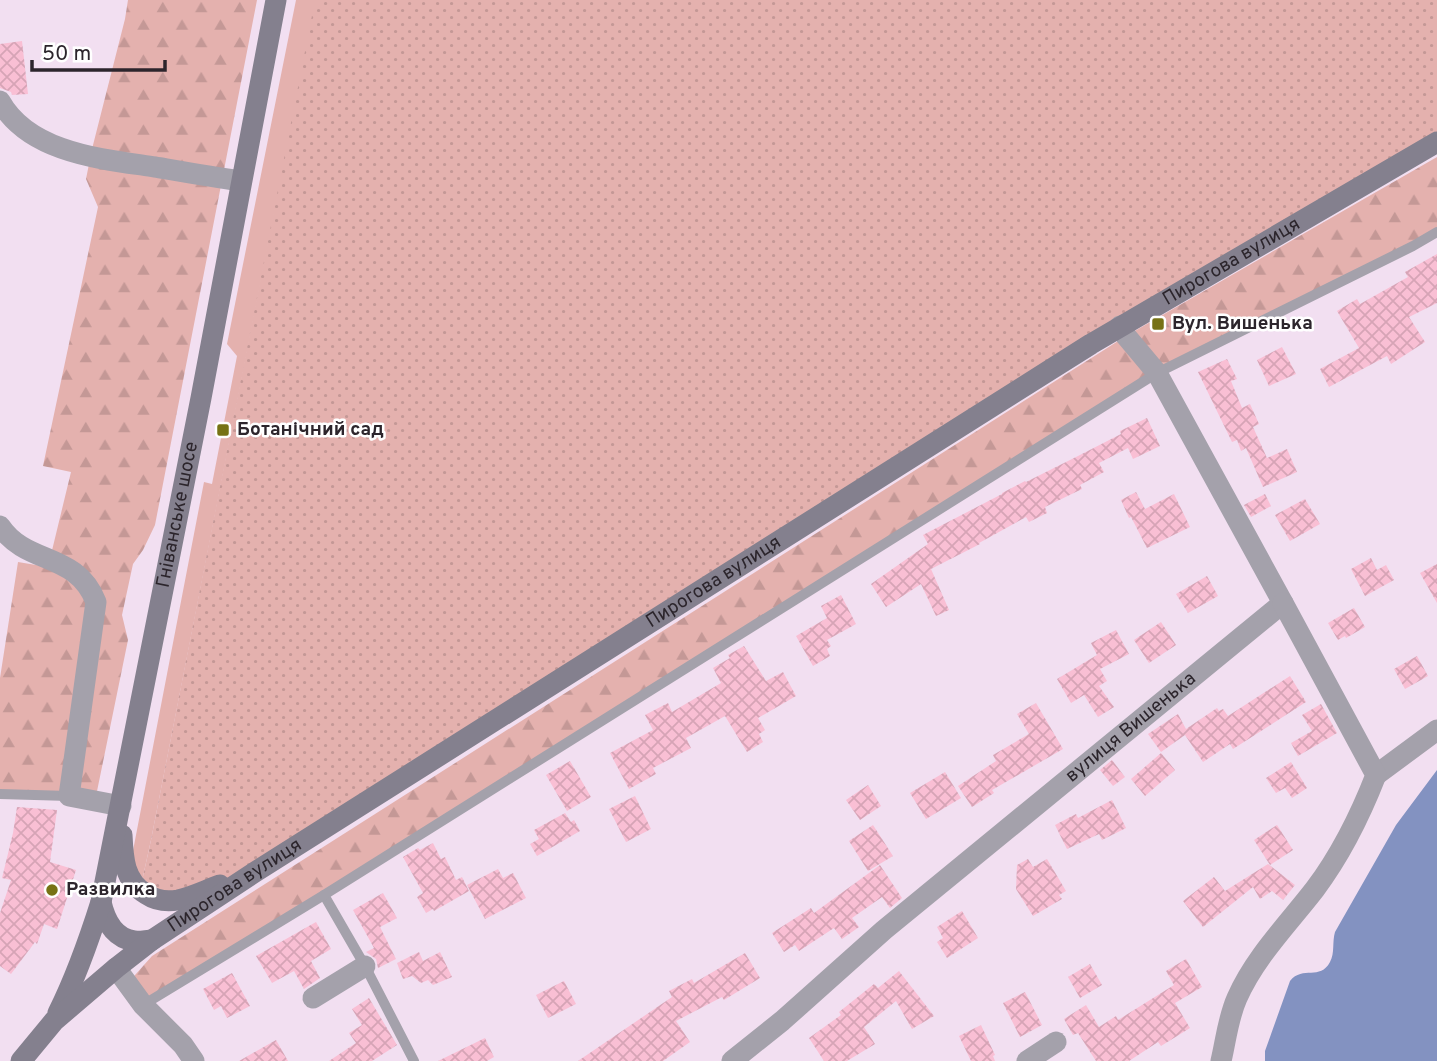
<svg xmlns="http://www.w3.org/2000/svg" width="1437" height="1061" viewBox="0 0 1437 1061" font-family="Overpass,sans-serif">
  <defs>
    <pattern id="forest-firs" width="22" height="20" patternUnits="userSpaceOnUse" patternTransform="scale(1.75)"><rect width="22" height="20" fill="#e4b1ae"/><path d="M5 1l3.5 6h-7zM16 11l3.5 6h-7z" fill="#c49896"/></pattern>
    <pattern id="park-dots" width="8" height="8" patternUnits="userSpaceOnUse" patternTransform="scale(1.75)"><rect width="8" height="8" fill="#e4b1ae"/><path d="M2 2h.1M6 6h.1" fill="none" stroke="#c49896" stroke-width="1.8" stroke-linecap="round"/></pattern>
    <pattern id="building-cross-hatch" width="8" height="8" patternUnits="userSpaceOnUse" patternTransform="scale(1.75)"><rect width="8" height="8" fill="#f9bfd4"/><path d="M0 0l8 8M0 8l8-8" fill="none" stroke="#d6a4b6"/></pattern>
  </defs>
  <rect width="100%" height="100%" fill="#f2dff1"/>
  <path fill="#e4b1ae" d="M296 0H316L151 840 140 890 131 861 204 482 212 484 237 356 227 344Z"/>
  <g fill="url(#forest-firs)">
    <path d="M128 0H257L155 525 143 550 133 564 122 615 128 640 95 801 0 794V678L18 562 48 567 71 472 43 466 98 207 86 179 92 149 125 19Z"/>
    <path d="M1437 157V232L1157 373 143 1005 127 984 152 956 163 949 1126 336Z"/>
  </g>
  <path fill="url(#park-dots)" d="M315 0H1437V142L255 872 194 895 140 890 151 840Z"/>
  <path fill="#8392c1" d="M1437 770V1061H1265V1051L1290 981C1303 965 1320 981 1330 962 1335 953 1332 942 1335 932L1396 825Z"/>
  <g fill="url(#building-cross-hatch)">
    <path d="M22 41 28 94 12 95 11 92 0 88V44Z"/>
    <path d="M1437 254V303L1409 317 1425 342 1391 364 1387 356 1329 387 1320 369 1359 348 1337 311 1357 299 1360 304 1408 277 1405 272Z"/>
    <path d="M1282 347 1296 374 1269 386 1257 360Z"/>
    <path d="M1227 359 1237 379 1231 381 1242 408 1250 404 1259 424 1253 427 1267 458 1287 449 1297 472 1263 487 1246 448 1241 451 1237 440 1232 442 1198 372Z"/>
    <path d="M1147 418 1160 446 1133 459 1128 448 1099 463 1104 472 1080 485 1082 489 1045 507 1047 513 1029 522 1026 517 979 543 980 544 931 569 949 610 936 616 921 584 886 607 871 584 928 544 923 535 1002 494V493L1025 481 1026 482 1078 456 1121 434 1120 431Z"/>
    <path d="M1136 492 1145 509 1174 494 1190 527 1147 548 1131 517 1129 518 1121 500Z"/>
    <path d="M1265 494 1271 506 1251 517 1244 505Z"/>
    <path d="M1305 499 1320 524 1290 541 1275 515Z"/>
    <path d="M1371 558 1377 570 1386 565 1394 580 1365 596 1351 569Z"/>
    <path d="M1437 564V603L1420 573Z"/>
    <path d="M1207 576 1218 596 1188 613 1176 594Z"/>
    <path d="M841 595 856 624 827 640 831 646 827 649 830 656 813 666 796 636 827 618 821 606Z"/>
    <path d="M1354 608 1365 627 1346 638 1345 636 1338 640 1328 623Z"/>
    <path d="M1161 622 1176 645 1149 663 1134 640Z"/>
    <path d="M1116 630 1129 654 1100 669 1107 681 1099 686 1114 707 1098 717 1084 695 1071 703 1057 679 1097 655 1091 643Z"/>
    <path d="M744 646 766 681 783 672 796 696 758 718 765 730 759 734 763 742 747 752 725 716 686 738 691 748 653 768 656 774 629 789 610 753 653 730 645 715 668 703 672 712 721 683 713 668 730 658 728 655Z"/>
    <path d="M1417 656 1428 676 1405 689 1394 669Z"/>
    <path d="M1290 676 1306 702 1233 749 1230 744 1203 762 1185 735 1161 752 1148 734 1178 714 1186 729 1217 708 1219 711 1223 709 1228 716Z"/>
    <path d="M1036 703 1063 749 992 790 994 793 972 807 958 786 996 761 993 755 1029 734 1017 714Z"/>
    <path d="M1321 704 1337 733 1298 756 1291 743 1312 731 1302 715Z"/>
    <path d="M1161 753 1175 770 1145 796 1131 779Z"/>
    <path d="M1112 760 1125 777 1113 786 1100 770Z"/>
    <path d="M570 761 591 797 567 811 546 775Z"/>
    <path d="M1291 762 1307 788 1292 798 1285 788 1276 793 1266 778Z"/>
    <path d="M945 772 961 798 926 819 910 793Z"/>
    <path d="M868 785 881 806 860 820 846 800Z"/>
    <path d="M635 796 651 829 626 842 609 809Z"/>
    <path d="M1112 800 1126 828 1102 840 1099 834 1067 849 1055 825 1076 814 1078 818Z"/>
    <path d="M17 807 57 810 50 862 76 870 57 929 44 924 37 944 35 942 11 974 0 966V913L11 880 2 878 13 833Z"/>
    <path d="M565 813 571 822 574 820 580 831 537 856 530 844 539 839 534 830Z"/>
    <path d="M873 825 893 856 868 871 849 841Z"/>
    <path d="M1277 825 1293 850 1270 865 1254 840Z"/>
    <path d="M433 843 441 859 445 857 456 880 462 877 469 891 434 911 433 909 426 913 417 897 423 893 403 857 418 848 420 850Z"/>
    <path d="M1028 859 1033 867 1047 859 1066 891 1059 895 1062 899 1033 916 1016 889 1017 865Z"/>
    <path d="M1268 864 1295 885 1283 900 1272 891 1260 899 1253 887 1203 927 1183 901 1214 877 1225 891Z"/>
    <path d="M880 865 902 898 890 908 882 897 852 918 859 927 842 939 834 928 799 951 795 945 784 952 772 933 811 908 814 913Z"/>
    <path d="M498 869 503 878 513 873 526 898 485 919 467 885Z"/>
    <path d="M383 893 397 918 380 927 396 959 378 968 376 959 366 952 374 948 353 910Z"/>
    <path d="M962 911 978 938 947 958 937 942 943 938 937 927Z"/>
    <path d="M316 922 331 949 311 961 320 978 304 989 294 971 272 983 256 956Z"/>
    <path d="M419 952 423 961 440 952 452 977 433 985 428 980 421 983 412 976 403 979 397 963Z"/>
    <path d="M745 953 760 978 724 1000 722 997 676 1021 690 1042 663 1061H578L672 997 669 991 692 979 694 983Z"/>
    <path d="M1186 959 1202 987 1175 1003 1190 1028 1161 1046 1158 1042 1129 1061H1096L1078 1033 1073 1035 1064 1019 1086 1005 1099 1027 1116 1016 1118 1020 1174 985 1166 971Z"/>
    <path d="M1090 964 1102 985 1080 998 1068 977Z"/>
    <path d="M899 971 934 1016 912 1029 896 1001 864 1027 875 1044 847 1061H824L809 1038 841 1015 839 1012 874 984 878 988Z"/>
    <path d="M232 973 250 1006 227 1018 221 1006 214 1010 203 989Z"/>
    <path d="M564 981 576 1004 548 1018 536 995Z"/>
    <path d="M1025 992 1042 1025 1020 1037 1003 1003Z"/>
    <path d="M369 998 397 1045 372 1061H329L356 1043 349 1033 362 1025 352 1009Z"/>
    <path d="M981 1025 995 1055 993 1056 995 1061H971L959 1036Z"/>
    <path d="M485 1038 494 1057 487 1061H438Z"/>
    <path d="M276 1040 288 1061H239Z"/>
  </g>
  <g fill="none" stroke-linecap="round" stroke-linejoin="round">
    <g stroke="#a4a1ab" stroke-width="10">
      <path d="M0 794 69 796"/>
      <path d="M324 895 365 966 414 1061"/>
      <path d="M143 1005 324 895 1157 373 1413 246 1437 232"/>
    </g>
    <g stroke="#a4a1ab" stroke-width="21">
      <path d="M0 101C29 153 102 159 155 167 184 172 212 177 241 181"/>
      <path d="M0 526C27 566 76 551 96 602L69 796 121 806"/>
      <path d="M1376 775 1437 730"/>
      <path d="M116 968 143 1005 183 1045 194 1061"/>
      <path d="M313 998 365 966"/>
      <path id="s1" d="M732 1061 782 1021 884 930 1283 603 1157 373 1126 336 1120 326"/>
      <path d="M1027 1061 1056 1042"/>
      <path d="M1221 1061C1226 1040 1228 1018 1237 998 1255 957 1288 924 1315 889 1342 853 1360 816 1376 775L1283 603"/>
    </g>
    <g stroke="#84808e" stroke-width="21">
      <path d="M122 835C123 858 124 881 146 894 155 900 167 902 178 900 192 897 206 890 220 885"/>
      <path d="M101 902C105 920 114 938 134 941 140 942 147 940 152 940"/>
      <path id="s2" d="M58 1013C76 977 89 940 101 902L201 398 276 0"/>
      <path id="s3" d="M21 1061 54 1021 116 968 152 940 255 872 1091 344 1437 142"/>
    </g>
  </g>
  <g fill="#767215" stroke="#fff" stroke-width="2.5">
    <rect x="1151" y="317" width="14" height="14" rx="3.5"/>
    <rect x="216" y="423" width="14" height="14" rx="3.5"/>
    <circle cx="52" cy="890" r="7"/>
  </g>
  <g text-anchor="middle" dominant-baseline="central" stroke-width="5" stroke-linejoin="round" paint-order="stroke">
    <g font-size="19" fill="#2c252c" stroke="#fff">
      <text stroke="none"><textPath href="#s3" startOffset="1454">Пирогова вулиця</textPath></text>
      <text stroke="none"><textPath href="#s2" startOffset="514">Гніванське шосе</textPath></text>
      <text stroke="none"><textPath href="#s3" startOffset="845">Пирогова вулиця</textPath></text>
      <text stroke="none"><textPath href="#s1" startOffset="520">вулиця Вишенька</textPath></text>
      <text stroke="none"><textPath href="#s3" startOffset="278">Пирогова вулиця</textPath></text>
    </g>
    <g font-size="19" font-weight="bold" fill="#2c252c" stroke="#fff" text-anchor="start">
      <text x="1172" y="324">Вул. Вишенька</text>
      <text x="237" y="430">Ботанічний сад</text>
      <text x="66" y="890">Развилка</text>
    </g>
  </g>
  <path d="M32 60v10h133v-10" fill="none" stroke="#2c252c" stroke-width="3.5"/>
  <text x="42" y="60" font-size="21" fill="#2c252c" stroke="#ffffff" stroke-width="5" paint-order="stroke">50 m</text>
</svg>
